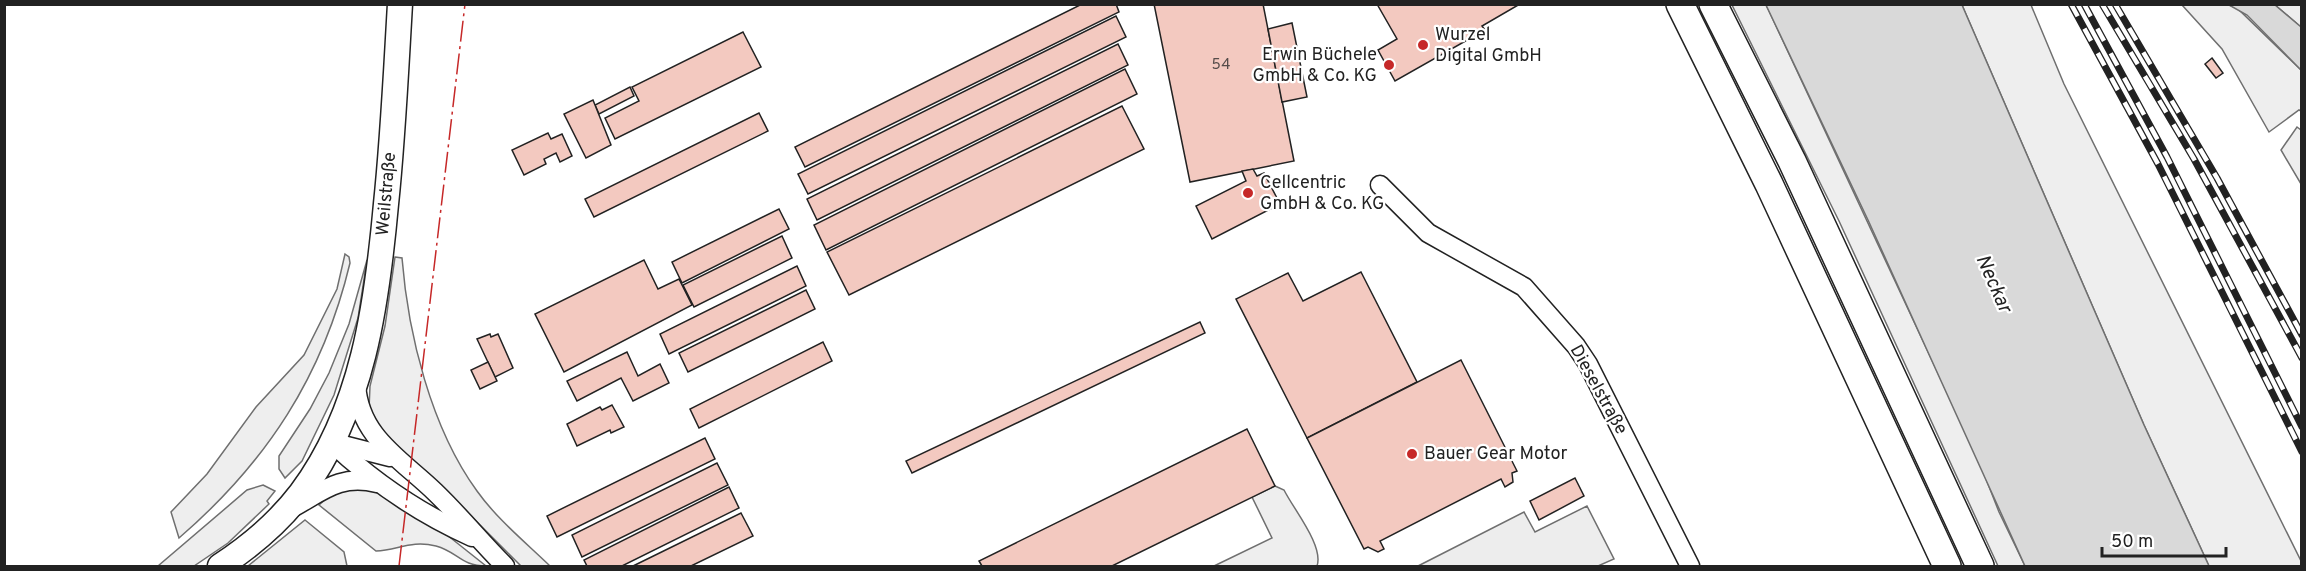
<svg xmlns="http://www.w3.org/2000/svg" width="2306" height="571" viewBox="0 0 2306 571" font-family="Overpass,sans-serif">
  <rect width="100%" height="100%" fill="#fff"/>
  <g fill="#eee" stroke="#6f6f6f" stroke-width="1.5">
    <path d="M1732 5H1766L1769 11 1979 461 1999 512 2025 566H1998L1839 221Z"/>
    <path d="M1962 5H2031L2064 84 2301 561V566H2209L2144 425Z"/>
    <path d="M2182 5H2229L2237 8 2301 70V111L2299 110 2269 132 2222 49Z"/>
    <path d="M2275 5H2301V27Z"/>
    <path d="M2297 127 2301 130V184L2281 150Z"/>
    <path d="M345 254 349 257 350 263C323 376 267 462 179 538L171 512 207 474 256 407 304 355 337 289Z"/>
    <path d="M395 257 402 258C408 334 431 428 477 491 497 519 525 542 550 566H521L428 473 386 440 369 409 370 386 385 326Z"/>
    <path d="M367 260 358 318 334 395 302 461 285 478 279 469V456L310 409 329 373 349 324Z"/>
    <path d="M263 485 275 491 267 501 269 504 228 543 194 566H158L247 490Z"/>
    <path d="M1275 486 1284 490C1294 510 1324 546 1317 566H1214L1272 538 1252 497Z"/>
    <path d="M373 489 442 531 486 566C461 566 458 552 436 546 411 540 398 550 376 551L319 505 336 490Z"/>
    <path d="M305 520 344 552 347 566H248Z"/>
  </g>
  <path fill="#ededed" stroke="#6f6f6f" stroke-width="1.5" d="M1587 506 1614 559 1598 566H1418L1524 512 1535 532Z"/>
  <g fill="#d9d9d9" stroke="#6f6f6f" stroke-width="1.5">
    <path d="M1766 5H1962L2144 425 2209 566H2025L1868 220Z"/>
    <path d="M2229 5H2275L2301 27V70L2247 15Z"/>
  </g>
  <g fill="#f3c9c0" stroke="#222" stroke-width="1.5">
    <path d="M1082 4H1116L1119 12 805 167 795 147Z"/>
    <path d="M1154 4H1263L1294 161 1190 182Z"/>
    <path d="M1377 4H1520L1482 26 1485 30 1395 81 1378 50 1397 39Z"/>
    <path d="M1116 16 1126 37 808 194 798 174Z"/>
    <path d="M1292 23 1307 97 1282 102 1268 29Z"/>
    <path d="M743 32 761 67 615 139 605 118 639 101 632 87Z"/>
    <path d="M1118 44 1128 65 817 220 807 199Z"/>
    <path d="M2212 58 2223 73 2216 78 2205 64Z"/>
    <path d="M1125 69 1137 94 826 250 814 225Z"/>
    <path d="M630 87 634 96 599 114 595 105Z"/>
    <path d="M593 100 611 145 586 158 564 114Z"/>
    <path d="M1122 106 1144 149 849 295 827 252Z"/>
    <path d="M759 113 768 131 594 217 585 199Z"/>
    <path d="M548 133 551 139 562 134 572 156 560 162 556 153 544 159 546 164 524 175 512 150Z"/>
    <path d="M1253 169 1257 176 1264 173 1280 204 1212 239 1196 206 1246 181 1242 171Z"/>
    <path d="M779 209 789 229 682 283 672 262Z"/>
    <path d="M782 236 792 258 694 307 683 285Z"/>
    <path d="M644 260 658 289 679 279 692 305 564 372 535 314Z"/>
    <path d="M797 266 806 286 669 354 660 334Z"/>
    <path d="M1361 272 1417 382 1307 438 1236 299 1288 273 1303 301Z"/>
    <path d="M806 290 815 309 688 372 679 353Z"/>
    <path d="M1200 322 1205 333 912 473 906 461Z"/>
    <path d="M490 334 491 337 498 334 513 368 495 377 477 339Z"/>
    <path d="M823 342 832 361 699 428 690 409Z"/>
    <path d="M627 352 638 376 660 364 669 383 633 401 621 378 577 401 567 381Z"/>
    <path d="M1461 360 1517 471 1512 473 1513 482 1505 487 1501 479 1380 541 1384 549 1378 552 1368 547 1364 549 1307 438Z"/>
    <path d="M488 362 497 381 480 389 471 370Z"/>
    <path d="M612 405 624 427 611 433 610 430 577 446 567 424 600 407 602 410Z"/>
    <path d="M1247 429 1275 486 1112 566H982L979 561Z"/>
    <path d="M705 438 715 459 557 537 547 516Z"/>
    <path d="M717 463 728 485 582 557 572 535Z"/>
    <path d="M1575 478 1584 496 1539 520 1530 501Z"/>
    <path d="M729 487 739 508 622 566H587L584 560Z"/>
    <path d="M741 513 753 536 691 566H633Z"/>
  </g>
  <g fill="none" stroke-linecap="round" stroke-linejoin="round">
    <g stroke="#222" stroke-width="21">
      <g id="minor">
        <path d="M1380 185 1428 233 1524 287 1576 346 1588 364 1690 566"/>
        <path d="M356 384C359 437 401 459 435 492 460 516 481 542 505 566"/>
        <path d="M331 442C372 481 421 514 472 537"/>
        <path d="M331 442 390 457"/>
        <path d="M292 508C323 491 340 474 377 483"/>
      </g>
    </g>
    <g stroke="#222" stroke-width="27">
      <path id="major" d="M220 566C249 547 279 522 301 493 363 410 377 304 386 204 393 138 396 71 400 4"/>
    </g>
    <g stroke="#222" stroke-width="30">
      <g id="highway">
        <path d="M1680 4 1769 184 1947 566"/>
        <path d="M1713 4 1792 161 1980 566"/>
      </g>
    </g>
    <use href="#minor" stroke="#fff" stroke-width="18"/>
    <use href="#major" stroke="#fff" stroke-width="24"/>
    <use href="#highway" stroke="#fff" stroke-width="27"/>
    <g stroke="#222" stroke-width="7">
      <g id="rail">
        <path d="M2071 4 2158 164 2302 452"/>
        <path d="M2084 4 2167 157 2302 427"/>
        <path d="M2102 4 2194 159 2302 358"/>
        <path d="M2115 4 2217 178 2302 335"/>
      </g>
    </g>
    <use href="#rail" stroke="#fff" stroke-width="4.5" stroke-dasharray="14" stroke-linecap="butt"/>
    <path stroke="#c62828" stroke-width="1.5" stroke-dasharray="21 4.5 3 4.5" stroke-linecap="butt" d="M399 566 465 4"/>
  </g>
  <g fill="#c62828" stroke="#fff" stroke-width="2">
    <circle cx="1423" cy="45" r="6"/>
    <circle cx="1389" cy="65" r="6"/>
    <circle cx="1248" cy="193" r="6"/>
    <circle cx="1412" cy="454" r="6"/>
  </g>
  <g text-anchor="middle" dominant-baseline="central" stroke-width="4.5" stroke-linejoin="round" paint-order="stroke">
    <g font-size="15" fill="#564c4a">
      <text x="1221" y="65">54</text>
    </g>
    <g font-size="18" fill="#222" stroke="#fff" text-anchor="start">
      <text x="1435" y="35">Wurzel<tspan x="1435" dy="21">Digital GmbH</tspan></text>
      <text x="1377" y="55" text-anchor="end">Erwin Büchele<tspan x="1377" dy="21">GmbH &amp; Co. KG</tspan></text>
      <text x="1260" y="183">Cellcentric<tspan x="1260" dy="21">GmbH &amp; Co. KG</tspan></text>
      <text x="1424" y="454">Bauer Gear Motor</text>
    </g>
    <g font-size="18" fill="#222" stroke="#fff">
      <text transform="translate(387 194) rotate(-85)">Weilstraße</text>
      <text transform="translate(1598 390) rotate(61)">Dieselstraße</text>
    </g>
    <g font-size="20" font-style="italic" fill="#222" stroke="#fff">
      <text transform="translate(1993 284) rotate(66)">Neckar</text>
    </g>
  </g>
  <rect width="2306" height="571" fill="none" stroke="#222222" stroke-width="12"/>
  <path d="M2102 547v9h124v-9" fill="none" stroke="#222222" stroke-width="3"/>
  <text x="2111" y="547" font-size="18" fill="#222222" stroke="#ffffff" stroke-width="4.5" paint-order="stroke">50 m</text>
</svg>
